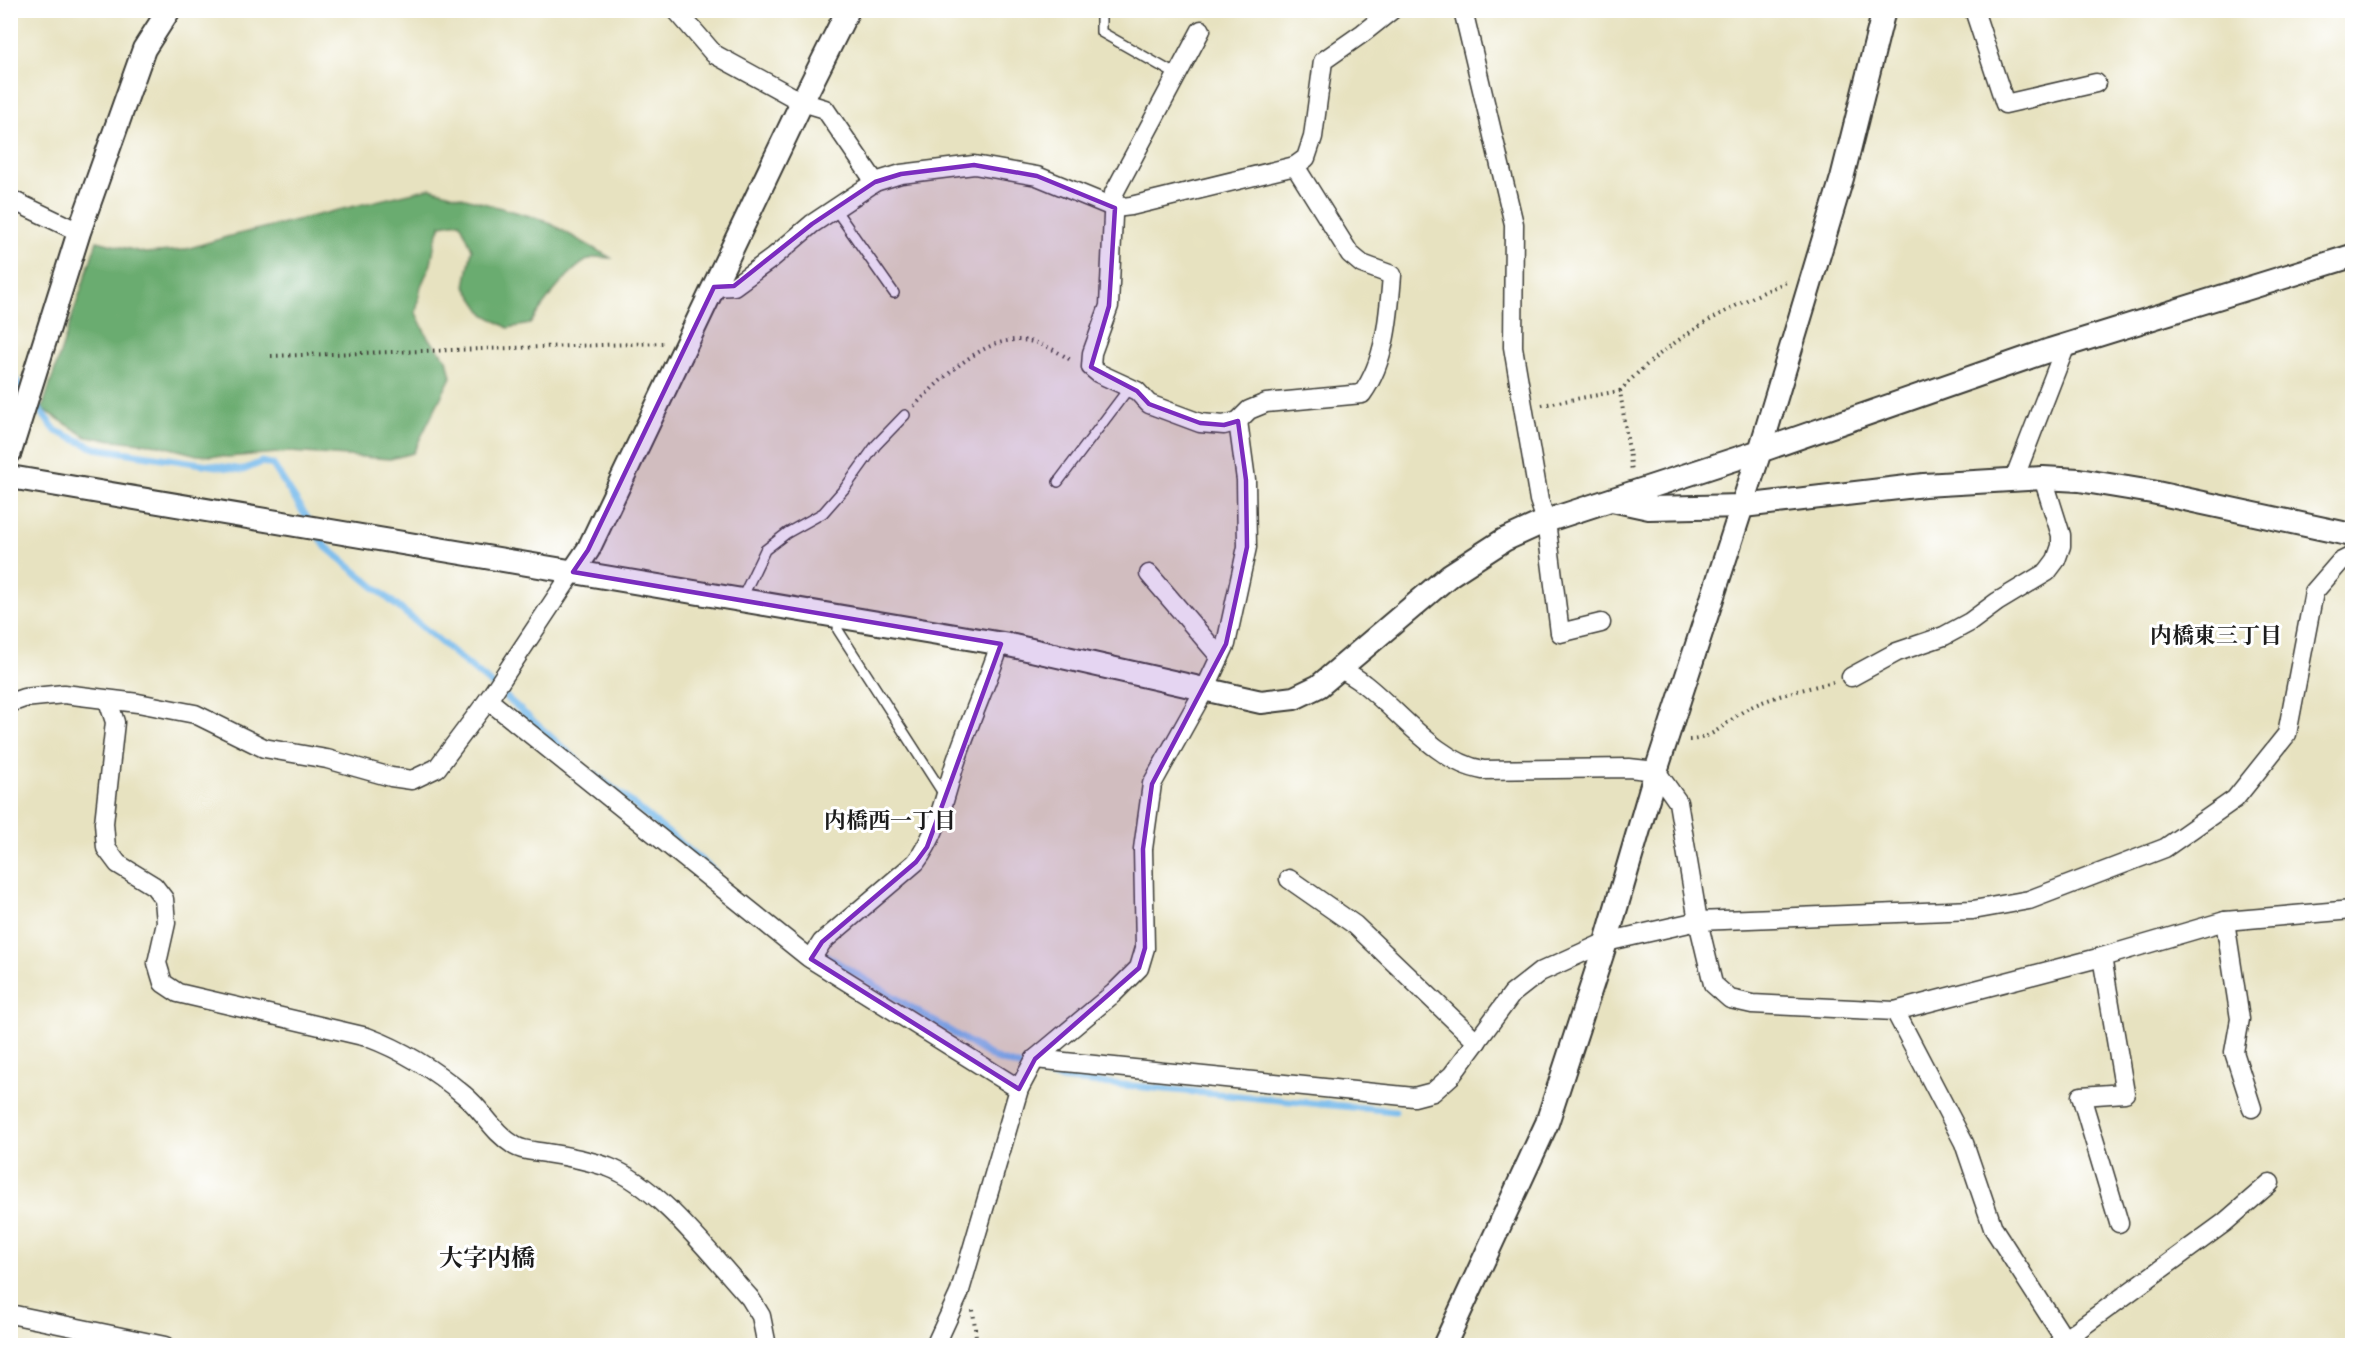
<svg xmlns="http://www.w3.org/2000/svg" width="2363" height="1356" viewBox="0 0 2363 1356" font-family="'IM FELL Double Pica','Noto Serif JP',serif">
  <rect width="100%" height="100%" fill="#fff"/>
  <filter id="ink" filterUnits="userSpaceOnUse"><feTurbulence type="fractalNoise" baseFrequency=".0167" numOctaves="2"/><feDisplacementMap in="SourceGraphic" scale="12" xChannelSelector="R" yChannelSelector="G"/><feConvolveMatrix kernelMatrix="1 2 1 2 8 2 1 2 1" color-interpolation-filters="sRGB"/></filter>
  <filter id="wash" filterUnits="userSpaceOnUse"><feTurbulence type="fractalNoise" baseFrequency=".008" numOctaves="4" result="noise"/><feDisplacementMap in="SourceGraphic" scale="24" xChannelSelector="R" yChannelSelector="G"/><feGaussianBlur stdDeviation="1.35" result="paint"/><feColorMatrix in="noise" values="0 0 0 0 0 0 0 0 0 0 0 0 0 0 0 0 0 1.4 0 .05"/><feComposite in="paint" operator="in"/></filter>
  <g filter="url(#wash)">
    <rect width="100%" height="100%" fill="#e7e2c0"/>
    <path fill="#6bac6f" stroke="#446446" stroke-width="1.5" d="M430 188 544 220 611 258C607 258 601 257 597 257 575 259 542 306 530 324L508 328 484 314 465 286 472 249 460 222 441 225 435 241 431 264 421 286 416 313 428 338 447 359 451 377 413 453 390 459 290 452 228 457 197 455 159 445 87 437 42 409 97 241 145 253 183 250 230 236Z"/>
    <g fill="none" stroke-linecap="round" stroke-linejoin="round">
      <g stroke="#74b9eb" stroke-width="7">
        <path d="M10 374 24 390"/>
        <path d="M31 399 56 431 95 448 243 470 262 462 273 465 309 521"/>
        <path d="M318 535 326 547 496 688 579 762"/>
        <path d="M594 774 622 795 714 871"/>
        <path d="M797 938 996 1059 1060 1079 1395 1111"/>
      </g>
    </g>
  </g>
  <g filter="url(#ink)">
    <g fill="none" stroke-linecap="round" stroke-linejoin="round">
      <g stroke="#3a3a35" stroke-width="12">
        <g id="service">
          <path d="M1101 10V32L1177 75"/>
          <path d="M835 209 894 293"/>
          <path d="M1058 482 1129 388"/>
          <path d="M742 598 765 550 787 533 823 513 845 488 876 445 905 415"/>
          <path d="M839 617 838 630 941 790 947 793"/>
        </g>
      </g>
      <g stroke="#3a3a35" stroke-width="21">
        <g id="minor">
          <path d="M676 10 714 54 802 102 825 109 875 182"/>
          <path d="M1463 10 1514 224 1513 347 1539 500 1546 521 1560 633 1601 623"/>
          <path d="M1974 10 2005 104 2096 83"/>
          <path d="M1201 30 1114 193 1109 306 1092 353 1091 367 1098 373 1137 391 1149 404 1200 423 1224 425 1238 421 1249 410 1266 403 1362 394C1386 361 1389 314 1392 275L1362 264 1350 254 1295 166"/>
          <path d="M10 199 79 232"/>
          <path d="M714 287 734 286 771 259 812 224 875 182 901 174 974 165 1037 176 1115 208 1131 206 1295 166 1306 158 1313 137 1323 61 1363 33 1392 10"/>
          <path d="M2014 479 2066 345"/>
          <path d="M1149 574 1220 657"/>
          <path d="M1341 669C1349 674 1357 678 1364 684 1399 711 1438 763 1483 770L1629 768 1656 771 1678 802 1698 921 1713 984 1730 999 1752 1004 1895 1011 2102 957 2225 921 2352 910"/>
          <path d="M1851 677 1897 652 1944 636 1970 622 1997 602 2047 572 2056 560 2061 546V535L2043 478"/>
          <path d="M488 700 808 957 1019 1089"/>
          <path d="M108 701 115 722 104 823 106 848 118 864 154 886 164 899 166 923 157 963 163 983 178 993 367 1037C402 1050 436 1071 464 1095 484 1111 491 1131 515 1146 523 1151 536 1151 546 1153 567 1156 587 1160 608 1167 660 1186 712 1257 750 1298L761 1316 767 1346"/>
          <path d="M10 703 24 698 64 694 138 703 195 714 264 748 327 759 391 777 412 780 437 768 488 700 573 572"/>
          <path d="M1289 879 1355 925 1477 1042"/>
          <path d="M2225 921 2240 1019 2234 1052 2252 1108"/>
          <path d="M2102 957 2125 1093 2081 1096 2119 1223"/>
          <path d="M811 959 822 942 916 862C938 833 944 798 955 764 967 728 983 692 996 656L998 643"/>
          <path d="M1895 1011 1964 1143 1993 1228 2065 1340"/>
          <path d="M1035 1059 1414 1097 1433 1092 1452 1075 1512 994 1540 972 1606 942 1698 921 1973 910 2029 900 2165 848 2235 799 2287 734 2314 592 2340 562 2352 556"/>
          <path d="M10 1314 165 1346"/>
          <path d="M2057 1345 2224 1223 2270 1183"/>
          <path d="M935 1346 959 1294 1019 1089 1035 1059 1114 993 1139 968 1145 948 1143 849 1152 784 1205 689 1226 644 1247 547 1246 480 1238 421"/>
        </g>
      </g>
      <g stroke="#3a3a35" stroke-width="26">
        <g id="tertiary">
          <path d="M10 452 79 232 144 49 169 10"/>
          <path d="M10 477 1009 645 1261 702 1294 698 1319 686 1450 575 1504 540 1546 521 1760 451 2050 350 2352 256"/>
          <path d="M1612 500 1649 508 1743 506 1924 485 2043 478 2079 480 2152 492 2352 535"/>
          <path d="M573 572 588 550 802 102 848 10"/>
          <path d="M1444 1346 1547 1123 1606 942 1656 771 1760 451 1842 178 1884 10"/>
        </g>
      </g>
      <g stroke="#3a3a35" stroke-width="4" stroke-dasharray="1.5 4.5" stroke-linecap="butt">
        <path d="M271 356 663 343"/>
        <path d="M1620 391C1664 342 1729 306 1789 281"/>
        <path d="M1542 405 1620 391 1632 471"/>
        <path d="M914 406C939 382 977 342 1015 340 1035 339 1056 350 1072 361"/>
        <path d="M1689 740C1715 739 1728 719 1749 708 1775 695 1806 689 1833 682"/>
        <path d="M973 1310 977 1346"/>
      </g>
      <use href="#service" stroke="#fff" stroke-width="9"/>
      <use href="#minor" stroke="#fff" stroke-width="18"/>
      <use href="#tertiary" stroke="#fff" stroke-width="22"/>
    </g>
  </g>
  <path fill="#7b2cbf" fill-opacity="0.2" stroke="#7b2cbf" stroke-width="4.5" stroke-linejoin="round" d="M974 165 1037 176 1115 208 1109 306 1091 367 1137 391 1149 404 1200 423 1224 425 1238 421 1246 480 1247 547 1226 644 1152 784 1143 849 1145 948 1139 968 1035 1059 1019 1089 811 959 822 942 916 862 927 847 1001 644 573 572 588 550 714 287 734 286 812 224 875 182 901 174Z"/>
  <g text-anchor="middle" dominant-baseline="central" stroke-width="6" stroke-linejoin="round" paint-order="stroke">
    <g font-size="22" font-weight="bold" fill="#1c1c1c" stroke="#fff">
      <text x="2216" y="636">内橋東三丁目</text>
      <text x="890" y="821">内橋西一丁目</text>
    </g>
    <g font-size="24" font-weight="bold" fill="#1c1c1c" stroke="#fff">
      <text x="487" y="1258">大字内橋</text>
    </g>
  </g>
  <rect width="2363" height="1356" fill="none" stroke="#fff" stroke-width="36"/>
</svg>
